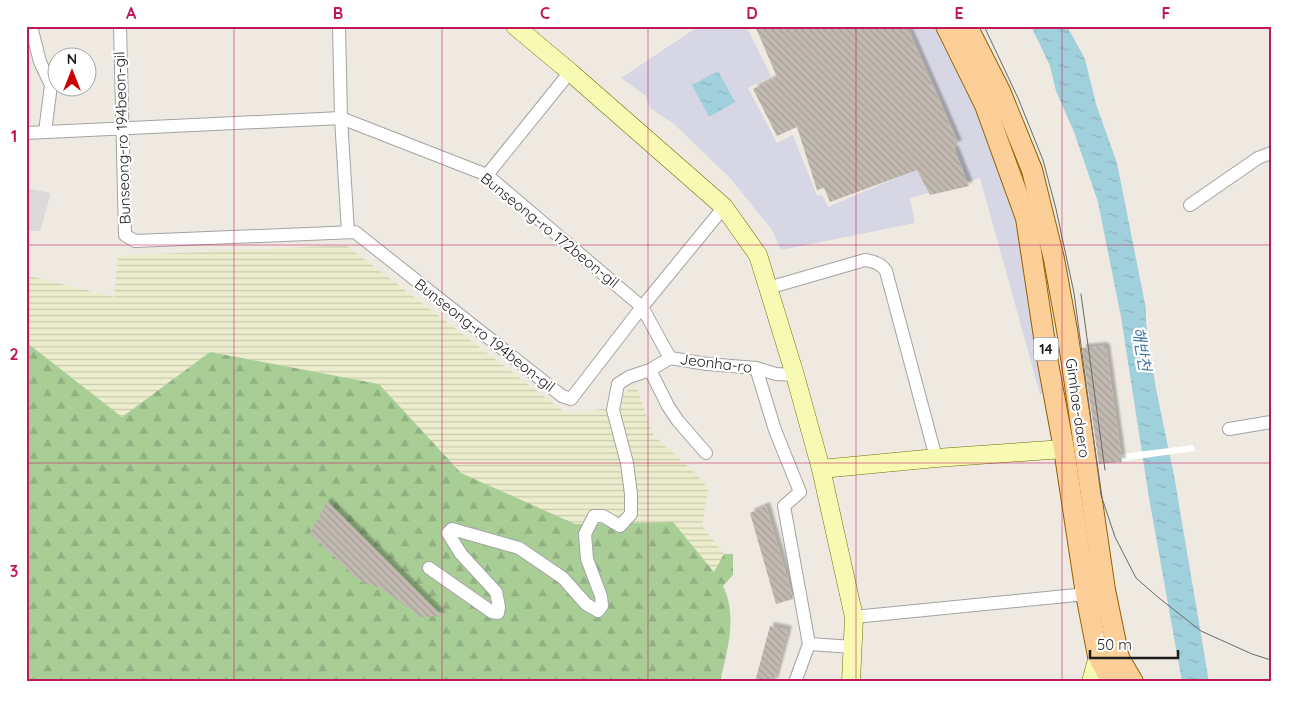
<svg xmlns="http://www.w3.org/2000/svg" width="1297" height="708" viewBox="0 0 1297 708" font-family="Quicksand,'Noto Sans KR',sans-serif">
  <defs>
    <pattern id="farmland-rules" width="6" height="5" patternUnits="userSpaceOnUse" patternTransform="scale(1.25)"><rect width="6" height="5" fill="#ecedcc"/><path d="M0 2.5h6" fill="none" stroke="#cacbaf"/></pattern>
    <pattern id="forest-firs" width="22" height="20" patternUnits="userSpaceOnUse" patternTransform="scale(1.25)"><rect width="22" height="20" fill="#a8ce96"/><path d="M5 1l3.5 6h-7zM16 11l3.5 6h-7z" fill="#90b081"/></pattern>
    <pattern id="water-ripples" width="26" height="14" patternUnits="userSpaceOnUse" patternTransform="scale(1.25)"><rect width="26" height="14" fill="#a1d0dd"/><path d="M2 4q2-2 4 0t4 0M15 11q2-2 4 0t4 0" fill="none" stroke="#8ab2bd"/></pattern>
    <pattern id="building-back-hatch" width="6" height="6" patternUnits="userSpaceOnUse" patternTransform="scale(1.25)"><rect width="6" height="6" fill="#c2b9b1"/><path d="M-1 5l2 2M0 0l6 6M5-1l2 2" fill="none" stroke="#a69e98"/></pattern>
    <filter id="shadow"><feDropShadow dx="4" dy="-4" stdDeviation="1" flood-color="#0004"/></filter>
  </defs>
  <rect width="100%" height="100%" fill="#eeeae2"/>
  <path fill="#dbd9d9" d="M26 188 51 193 40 231H26Z"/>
  <path fill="url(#farmland-rules)" d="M346 245 567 414 608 408 635 384 654 436 690 468 708 488 702 526 724 554 714 572 673 523 575 524 461 473 379 384 210 352 122 417 26 342V275L114 297 118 256Z"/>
  <path fill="url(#forest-firs)" d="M26 342 122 417 210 352 379 384 461 473 575 524 673 522 714 572 724 554H733V575L723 586C738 617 727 650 720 682H26Z"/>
  <path fill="#d6d6e4" d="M699 26H746L771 76 748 88 777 143 793 135 817 196 822 195 828 207 957 152 955 148 960 145 909 26H938L1005 174 1055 391 1040 394 980 178 910 198 915 223 781 250 772 230 730 178 674 124 650 108 646 96 621 78Z"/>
  <g fill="url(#water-ripples)">
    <path d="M1031 26H1067L1085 59 1096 104 1117 163 1146 309V323L1156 389 1174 475 1209 682H1182L1149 498 1121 317 1098 202 1074 132 1056 91 1050 66Z"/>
    <path d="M718 71 735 102 709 117 692 85Z"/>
  </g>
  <path fill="#fff" d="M1193 445 1195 451 1115 462 1114 455Z"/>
  <g fill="url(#building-back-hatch)" filter="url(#shadow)">
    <path d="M755 26H906L958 144 953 146 969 186 930 195 917 170 830 202 824 188 817 190 797 127 777 136 753 89 777 77Z"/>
    <path d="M1102 346 1106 348 1122 462 1099 464 1082 348Z"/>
    <path d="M327 501 442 616 421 617 381 588 360 581 310 534Z"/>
    <path d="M766 506 793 599 776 604 750 513Z"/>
    <path d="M770 626 788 630 774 682H755Z"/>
  </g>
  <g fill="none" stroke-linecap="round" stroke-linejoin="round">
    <g stroke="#a3a3a3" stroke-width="14">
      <g id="street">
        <path d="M31 26 40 62 51 85 45 132"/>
        <path d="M120 26 125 235 135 241 355 232 562 396 571 399 642 307 724 207"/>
        <path d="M339 26 341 118 348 232"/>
        <path d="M26 133 341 118 487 175 642 307 670 358"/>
        <path d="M487 175 570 72"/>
        <path d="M1190 205 1258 158 1271 153"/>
        <path d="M768 288 865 260C873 261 881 263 886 271L936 458"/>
        <path d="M756 368 775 430 800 492 784 506 809 644 795 682"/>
        <path d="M650 370 668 406 678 421 706 453"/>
        <path d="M1229 429 1271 422"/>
        <path d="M429 568 492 612 498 613 499 607 496 592 461 554 448 533 452 529 519 548 563 578 586 604 598 611 602 606 601 596 587 559 585 534 594 516H603L620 526 631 514V494L627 463 613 410 618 384 629 377 650 370 670 358 707 364 756 368 776 374 795 375"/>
        <path d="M854 617 1086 594"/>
        <path d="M809 644 853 647"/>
      </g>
    </g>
    <g stroke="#6a7304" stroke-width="19">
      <g id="secondary">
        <path d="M515 26 570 72 724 207 758 255 795 375 821 469 854 617 851 682"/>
        <path d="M821 469 936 458 1064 449"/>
        <path d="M1091 682 1098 656"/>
      </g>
    </g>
    <g stroke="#956000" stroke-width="22">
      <g id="primary">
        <path d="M946 26 985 105 1026 218 1048 363 1064 449 1086 594 1098 656 1112 682"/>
        <path d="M967 26 1000 91 1032 170 1054 259 1067 330 1105 590 1119 658 1133 682"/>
      </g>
    </g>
    <use href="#street" stroke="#fff" stroke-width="12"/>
    <use href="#secondary" stroke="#f8fab4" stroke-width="18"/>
    <use href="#primary" stroke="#fdcf98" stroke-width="20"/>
    <g stroke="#6a6a6a" stroke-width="1">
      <path d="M984 26 1018 98 1043 160 1056 209 1074 293 1101 495 1115 537 1136 578 1159 598 1201 631 1252 654 1271 660"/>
      <path d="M1081 294 1105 470"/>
    </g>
  </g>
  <path fill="none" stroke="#c2185b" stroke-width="1" stroke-opacity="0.55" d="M234 26V682M442 26V682M648 26V682M856 26V682M1062 26V682M26 245H1271M26 463H1271"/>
  <g text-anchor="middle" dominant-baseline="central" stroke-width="4.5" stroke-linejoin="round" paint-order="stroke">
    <rect fill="#fff" stroke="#606060" stroke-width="1" x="1033.5" y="337.5" width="25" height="23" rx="4"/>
    <g font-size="14" font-weight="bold" fill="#1c1c1c">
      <text x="1046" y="349">14</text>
    </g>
    <g font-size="15" fill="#1c1c1c" stroke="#fff">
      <text transform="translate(122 138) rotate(-92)">Bunseong-ro 194beon-gil</text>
      <text transform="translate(550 230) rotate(39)">Bunseong-ro 172beon-gil</text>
      <text transform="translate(485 335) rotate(38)">Bunseong-ro 194beon-gil</text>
      <text transform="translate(716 363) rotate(7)">Jeonha-ro</text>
      <text transform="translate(1078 408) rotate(82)">Gimhae-daero</text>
    </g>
    <g font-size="16" font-style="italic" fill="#4578a5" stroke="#fff">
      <text transform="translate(1142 349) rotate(80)">해반천</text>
    </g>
  </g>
  <rect width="1297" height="708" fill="none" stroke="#ffffff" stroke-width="55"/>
  <g transform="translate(72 72)"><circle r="24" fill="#ffffff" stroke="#a4a4a4"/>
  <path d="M0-4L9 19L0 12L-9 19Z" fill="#c90004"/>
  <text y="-8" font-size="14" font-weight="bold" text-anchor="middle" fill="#1c1c1c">N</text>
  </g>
  <path d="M1090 650v8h88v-8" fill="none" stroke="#1c1c1c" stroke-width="2.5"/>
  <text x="1097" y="650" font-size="15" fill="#1c1c1c" stroke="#ffffff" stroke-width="4" paint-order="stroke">50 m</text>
  <rect x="28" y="28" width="1242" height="652" fill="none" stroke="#c2185b" stroke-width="2"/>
  <g font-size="16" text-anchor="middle" font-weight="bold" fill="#c2185b">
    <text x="131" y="19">A</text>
    <text x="338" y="19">B</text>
    <text x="545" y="19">C</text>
    <text x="752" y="19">D</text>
    <text x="959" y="19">E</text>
    <text x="1166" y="19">F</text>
    <text x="14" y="142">1</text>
    <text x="14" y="360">2</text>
    <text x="14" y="577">3</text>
  </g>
</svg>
